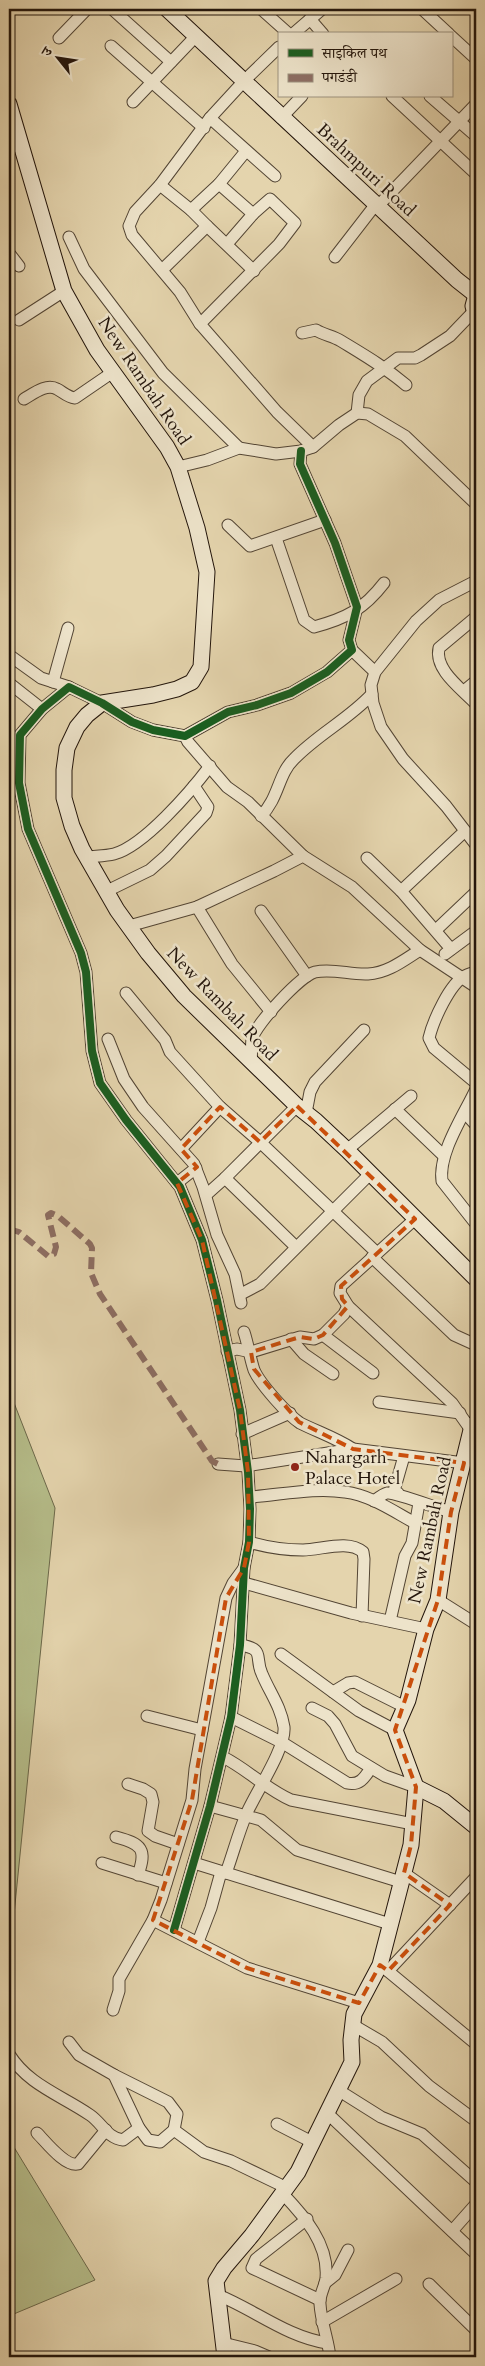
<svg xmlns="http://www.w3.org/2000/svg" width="485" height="2366" viewBox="0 0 485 2366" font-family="Cardo,'Noto Serif Devanagari',serif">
  <rect width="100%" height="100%" fill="#e4d4ad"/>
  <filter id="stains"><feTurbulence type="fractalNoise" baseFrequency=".004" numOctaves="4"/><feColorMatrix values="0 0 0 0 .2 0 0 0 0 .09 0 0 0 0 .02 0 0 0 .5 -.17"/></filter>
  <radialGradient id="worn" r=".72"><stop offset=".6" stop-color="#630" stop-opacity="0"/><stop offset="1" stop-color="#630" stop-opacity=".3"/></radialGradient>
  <g fill="#b5bc89" stroke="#6c684a">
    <path d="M9 1390 55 1508 9 1964Z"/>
    <path d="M9 2139 95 2280 9 2316Z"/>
  </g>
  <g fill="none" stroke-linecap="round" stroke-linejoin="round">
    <g stroke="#534534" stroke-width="13">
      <g id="street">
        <path d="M112 9 171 62"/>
        <path d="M261 9 289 34"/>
        <path d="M422 9 449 34"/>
        <path d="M310 19 323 34"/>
        <path d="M293 34 322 9"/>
        <path d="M451 36 476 59"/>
        <path d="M59 38 87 9"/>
        <path d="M111 46 204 128"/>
        <path d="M392 96 476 174"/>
        <path d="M430 96 476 136"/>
        <path d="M133 102 196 36"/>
        <path d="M281 118 302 96"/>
        <path d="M9 149 21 142"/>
        <path d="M246 151 219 184 253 214"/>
        <path d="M275 176 210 118 244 81 279 47"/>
        <path d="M160 185 191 210"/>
        <path d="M378 206 476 104"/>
        <path d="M207 226 191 210 219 184"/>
        <path d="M69 237 84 269 163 373 239 448"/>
        <path d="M227 244 253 214 270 199 295 223 279 244 200 324 277 412 313 447"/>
        <path d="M9 253 19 266"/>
        <path d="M335 257 376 204"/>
        <path d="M162 270 207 226 254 271"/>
        <path d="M19 320 64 291"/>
        <path d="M200 324 180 292 132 235 129 226 135 212 160 185 210 118"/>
        <path d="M302 333 316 330C324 335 333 336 341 341 364 355 385 367 406 385"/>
        <path d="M24 399C33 394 46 383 57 389 63 392 67 397 75 398L113 372"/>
        <path d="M357 413 359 395 367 381 398 358H415L421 355 450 336 474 311"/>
        <path d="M178 467 207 460 239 448 276 454 301 451 313 447 339 425 357 413 368 414 405 436 476 504"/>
        <path d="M228 525 250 546 325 520"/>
        <path d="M276 538 304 620 314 627C347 618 364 609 384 583"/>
        <path d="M476 581 439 600 416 621 375 672 371 685 373 703 381 727 403 759 446 806 476 845"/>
        <path d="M476 617 439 648C434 670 462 689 476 704"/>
        <path d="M352 650 375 672"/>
        <path d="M9 655 41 678 69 687"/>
        <path d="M53 682 68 628"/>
        <path d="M9 683 42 709"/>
        <path d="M464 691 476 681"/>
        <path d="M185 736 188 742 227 787 248 802 303 856"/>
        <path d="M261 816C279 798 278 774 294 759 318 734 349 719 372 694"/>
        <path d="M87 857C96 856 106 856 114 854 144 846 191 791 210 766"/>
        <path d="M367 858 401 891 451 949"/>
        <path d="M107 891 150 870 166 856 206 813 208 807 194 786"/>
        <path d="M401 891 465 831"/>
        <path d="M197 907 232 964 271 1012"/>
        <path d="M261 911 307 976"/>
        <path d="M129 926 197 907 274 871 303 856 352 887 420 950 476 987"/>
        <path d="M436 930 476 892"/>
        <path d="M445 954 476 931"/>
        <path d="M476 972C473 973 468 974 465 976 450 983 433 1021 429 1038L434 1048 476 1083"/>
        <path d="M126 993 165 1040 170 1052 220 1107 260 1142 377 1253"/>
        <path d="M108 1039 124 1079 143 1107 194 1164 203 1187 217 1235 235 1274 241 1303"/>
        <path d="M251 1062C252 1055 251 1046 252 1039 256 1024 300 976 315 972 333 968 350 975 368 974 388 973 404 960 420 950"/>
        <path d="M476 1089C464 1115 438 1153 442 1181L476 1224"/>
        <path d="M395 1109 444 1156"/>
        <path d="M306 1113 310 1092 315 1082 364 1030"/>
        <path d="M465 1113 476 1125"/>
        <path d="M181 1149 220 1107"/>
        <path d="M347 1150 411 1096"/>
        <path d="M177 1183 196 1168"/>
        <path d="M206 1195 225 1178"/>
        <path d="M415 1219 341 1286 340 1293 348 1306 452 1403 471 1430"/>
        <path d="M296 1247 225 1178 297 1106"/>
        <path d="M372 1257 454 1335 476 1345"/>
        <path d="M241 1294 260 1284 371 1173"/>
        <path d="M244 1332C248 1344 250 1358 254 1370 260 1384 288 1415 300 1423 318 1432 336 1438 353 1449"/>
        <path d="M323 1335 373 1373"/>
        <path d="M291 1339 304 1354 333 1374"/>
        <path d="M227 1351 237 1349 251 1352 300 1337 314 1339 323 1335 344 1314 348 1306"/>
        <path d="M379 1402 460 1413"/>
        <path d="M242 1434 290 1413"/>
        <path d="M218 1464 246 1466 353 1449 464 1463"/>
        <path d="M398 1493 394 1491 404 1456"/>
        <path d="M250 1497C280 1495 315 1487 345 1492 370 1495 393 1511 415 1523"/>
        <path d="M374 1501C378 1498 383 1494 387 1493 395 1492 439 1509 451 1512"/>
        <path d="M249 1542C266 1547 285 1550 303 1550 321 1550 348 1539 363 1552L364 1559 362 1616"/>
        <path d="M244 1568 233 1583 226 1598 195 1769 192 1800 161 1900 153 1920 247 1968 359 2003"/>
        <path d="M244 1583 351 1613 426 1629"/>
        <path d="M438 1600 476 1624"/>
        <path d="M390 1621 405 1556 412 1543 419 1503"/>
        <path d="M281 1654 359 1711 395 1730"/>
        <path d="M333 1692 348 1683 355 1682 405 1707"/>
        <path d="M312 1708 328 1716 335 1724 352 1756 385 1776 416 1787"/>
        <path d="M147 1716 202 1730"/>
        <path d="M231 1717 283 1743 347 1783C360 1786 365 1777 371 1768"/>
        <path d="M223 1757C247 1769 266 1789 291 1800L413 1824"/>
        <path d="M128 1784 143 1789 151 1794 153 1802 148 1831 155 1836 178 1844"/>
        <path d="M210 1806 261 1820 297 1850 401 1882"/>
        <path d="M116 1837C142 1844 147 1849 138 1875"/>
        <path d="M102 1863 166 1883"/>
        <path d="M194 1863 390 1924"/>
        <path d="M226 1873C233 1854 238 1834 246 1815 255 1793 286 1749 284 1727 281 1707 270 1693 262 1674 254 1657 266 1649 240 1645"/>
        <path d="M404 1873 450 1905"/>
        <path d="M174 1930 210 1806 231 1717 240 1645 244 1568 249 1542 250 1509 248 1472 240 1410 217 1300 202 1240 180 1187 126 1120 100 1083 92 1051 86 972 81 953 28 829 19 783 20 735 42 709 69 687 102 703 132 722 153 730 185 736 228 712 257 705 291 693 327 672 352 650 349 640 357 607 335 543 300 464 301 451"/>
        <path d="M198 1942 211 1908 221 1872"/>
        <path d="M383 1967 476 2044"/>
        <path d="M388 1971 476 1877"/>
        <path d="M113 2010 119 1991V1979L153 1920"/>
        <path d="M353 2025 382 2042 429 2086 476 2121"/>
        <path d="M69 2042 79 2055 114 2075 139 2128 148 2140 160 2142 174 2130"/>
        <path d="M9 2054C28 2085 61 2095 90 2115 102 2123 107 2138 123 2140L139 2128"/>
        <path d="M114 2075 168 2102 177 2114 174 2130 204 2152 231 2161 287 2188"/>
        <path d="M338 2090 381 2117 422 2134 476 2182"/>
        <path d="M326 2112 476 2254"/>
        <path d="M277 2124 312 2142"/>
        <path d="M37 2133C46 2142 65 2167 78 2164L106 2130"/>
        <path d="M283 2194C304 2216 329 2244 326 2278 325 2287 319 2295 320 2304 321 2322 328 2339 330 2357"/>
        <path d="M307 2219 256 2259 252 2268 320 2300"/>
        <path d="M452 2231 476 2204"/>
        <path d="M325 2283 335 2275 348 2250"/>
        <path d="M429 2284 476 2330"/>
        <path d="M218 2295C255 2310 287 2337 327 2343"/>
        <path d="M322 2322 396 2279"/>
        <path d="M223 2343 255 2351 269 2357"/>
      </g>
    </g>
    <g stroke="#23150b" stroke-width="17">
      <g id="secondary">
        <path d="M167 9 457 280 476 295"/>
        <path d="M9 104 64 291 97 350 167 447 178 467 197 528 207 572 201 667 192 682 177 689 153 695 102 703 87 715 77 727 67 748 64 770V798L72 826 82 849 117 910 148 953 184 996 297 1106 316 1121 347 1150 476 1279"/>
        <path d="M476 295 473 306 476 317"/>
        <path d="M416 1787 444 1801 476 1827"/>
        <path d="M225 2357 216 2281 224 2268 252 2235 298 2172 352 2062 351 2040 354 2014 380 1965 411 1845 416 1787 395 1730 408 1700 426 1629 438 1600 451 1512 471 1430 476 1422"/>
      </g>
    </g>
    <use href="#street" stroke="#ede3ca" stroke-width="11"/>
    <use href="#secondary" stroke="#ede3ca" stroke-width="15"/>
    <path stroke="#8d6e63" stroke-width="6" stroke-dasharray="12 6" stroke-linecap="butt" d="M9 1229 19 1232 48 1256 54 1254 56 1247 48 1215 51 1213 58 1216 90 1244 92 1248 91 1273 100 1294 212 1461 218 1464"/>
    <g stroke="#ede3ca" stroke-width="11">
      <path id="cycleway" d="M174 1930 210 1806 231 1717 240 1645 244 1568 249 1542 250 1509 248 1472 240 1410 217 1300 202 1240 180 1187 126 1120 100 1083 92 1051 86 972 81 953 28 829 19 783 20 735 42 709 69 687 102 703 132 722 153 730 185 736 228 712 257 705 291 693 327 672 352 650 349 640 357 607 335 543 300 464 301 451"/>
    </g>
    <use href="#cycleway" stroke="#1b5e20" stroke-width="8"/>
  </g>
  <path fill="none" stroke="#ca4f0c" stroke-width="4" stroke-dasharray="10 6" stroke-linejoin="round" d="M297 1106 415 1219 341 1286 342 1299 348 1306 323 1335 314 1339 300 1337 251 1352 254 1369 299 1422 353 1449 464 1463 451 1512 438 1600 395 1730 416 1787 411 1845 404 1873 450 1905 388 1971 380 1965 359 2003 247 1968 153 1920 192 1800 226 1598 244 1568 249 1542 248 1472 240 1410 202 1240 177 1183 197 1167 181 1149 220 1107 260 1142Z"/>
  <circle fill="#8f2418" stroke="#ede3ca" stroke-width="2" cx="295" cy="1467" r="5"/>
  <g text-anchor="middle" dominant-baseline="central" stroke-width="5" stroke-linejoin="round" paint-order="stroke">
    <g font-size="18" fill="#23150b" stroke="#ede3ca">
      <text transform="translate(366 170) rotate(43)">Brahmpuri Road</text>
      <text transform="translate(144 381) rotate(56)">New Rambah Road</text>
      <text transform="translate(222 1004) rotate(46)">New Rambah Road</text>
      <text transform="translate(430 1530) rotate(-78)">New Rambah Road</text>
    </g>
    <g font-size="18" fill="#23150b" stroke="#ede3ca" text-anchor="start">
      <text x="305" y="1457">Nahargarh<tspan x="305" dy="21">Palace Hotel</tspan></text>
    </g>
  </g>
  <rect width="485" height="2366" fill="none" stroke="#e4d4ad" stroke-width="30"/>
  <rect x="10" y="10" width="465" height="2346" fill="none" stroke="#23150b" stroke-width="2.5"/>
  <rect x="15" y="15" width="455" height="2336" fill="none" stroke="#23150b"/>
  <rect x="278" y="32" width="175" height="65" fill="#ede3ca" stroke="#9c917e"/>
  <rect x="288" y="49" width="25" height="8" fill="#1b5e20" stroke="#9c917e"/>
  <text x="322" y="58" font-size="15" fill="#23150b">साइकिल पथ</text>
  <rect x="288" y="74" width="25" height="8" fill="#8d6e63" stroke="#9c917e"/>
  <text x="322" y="82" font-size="15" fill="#23150b">पगडंडी</text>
  <g transform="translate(58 58) rotate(300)" stroke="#ede3ca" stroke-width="4" paint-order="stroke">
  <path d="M0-4L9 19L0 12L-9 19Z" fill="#23150b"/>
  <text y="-8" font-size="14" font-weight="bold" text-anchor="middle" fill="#23150b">उ</text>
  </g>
  <rect width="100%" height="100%" filter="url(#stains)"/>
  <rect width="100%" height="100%" fill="url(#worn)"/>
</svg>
